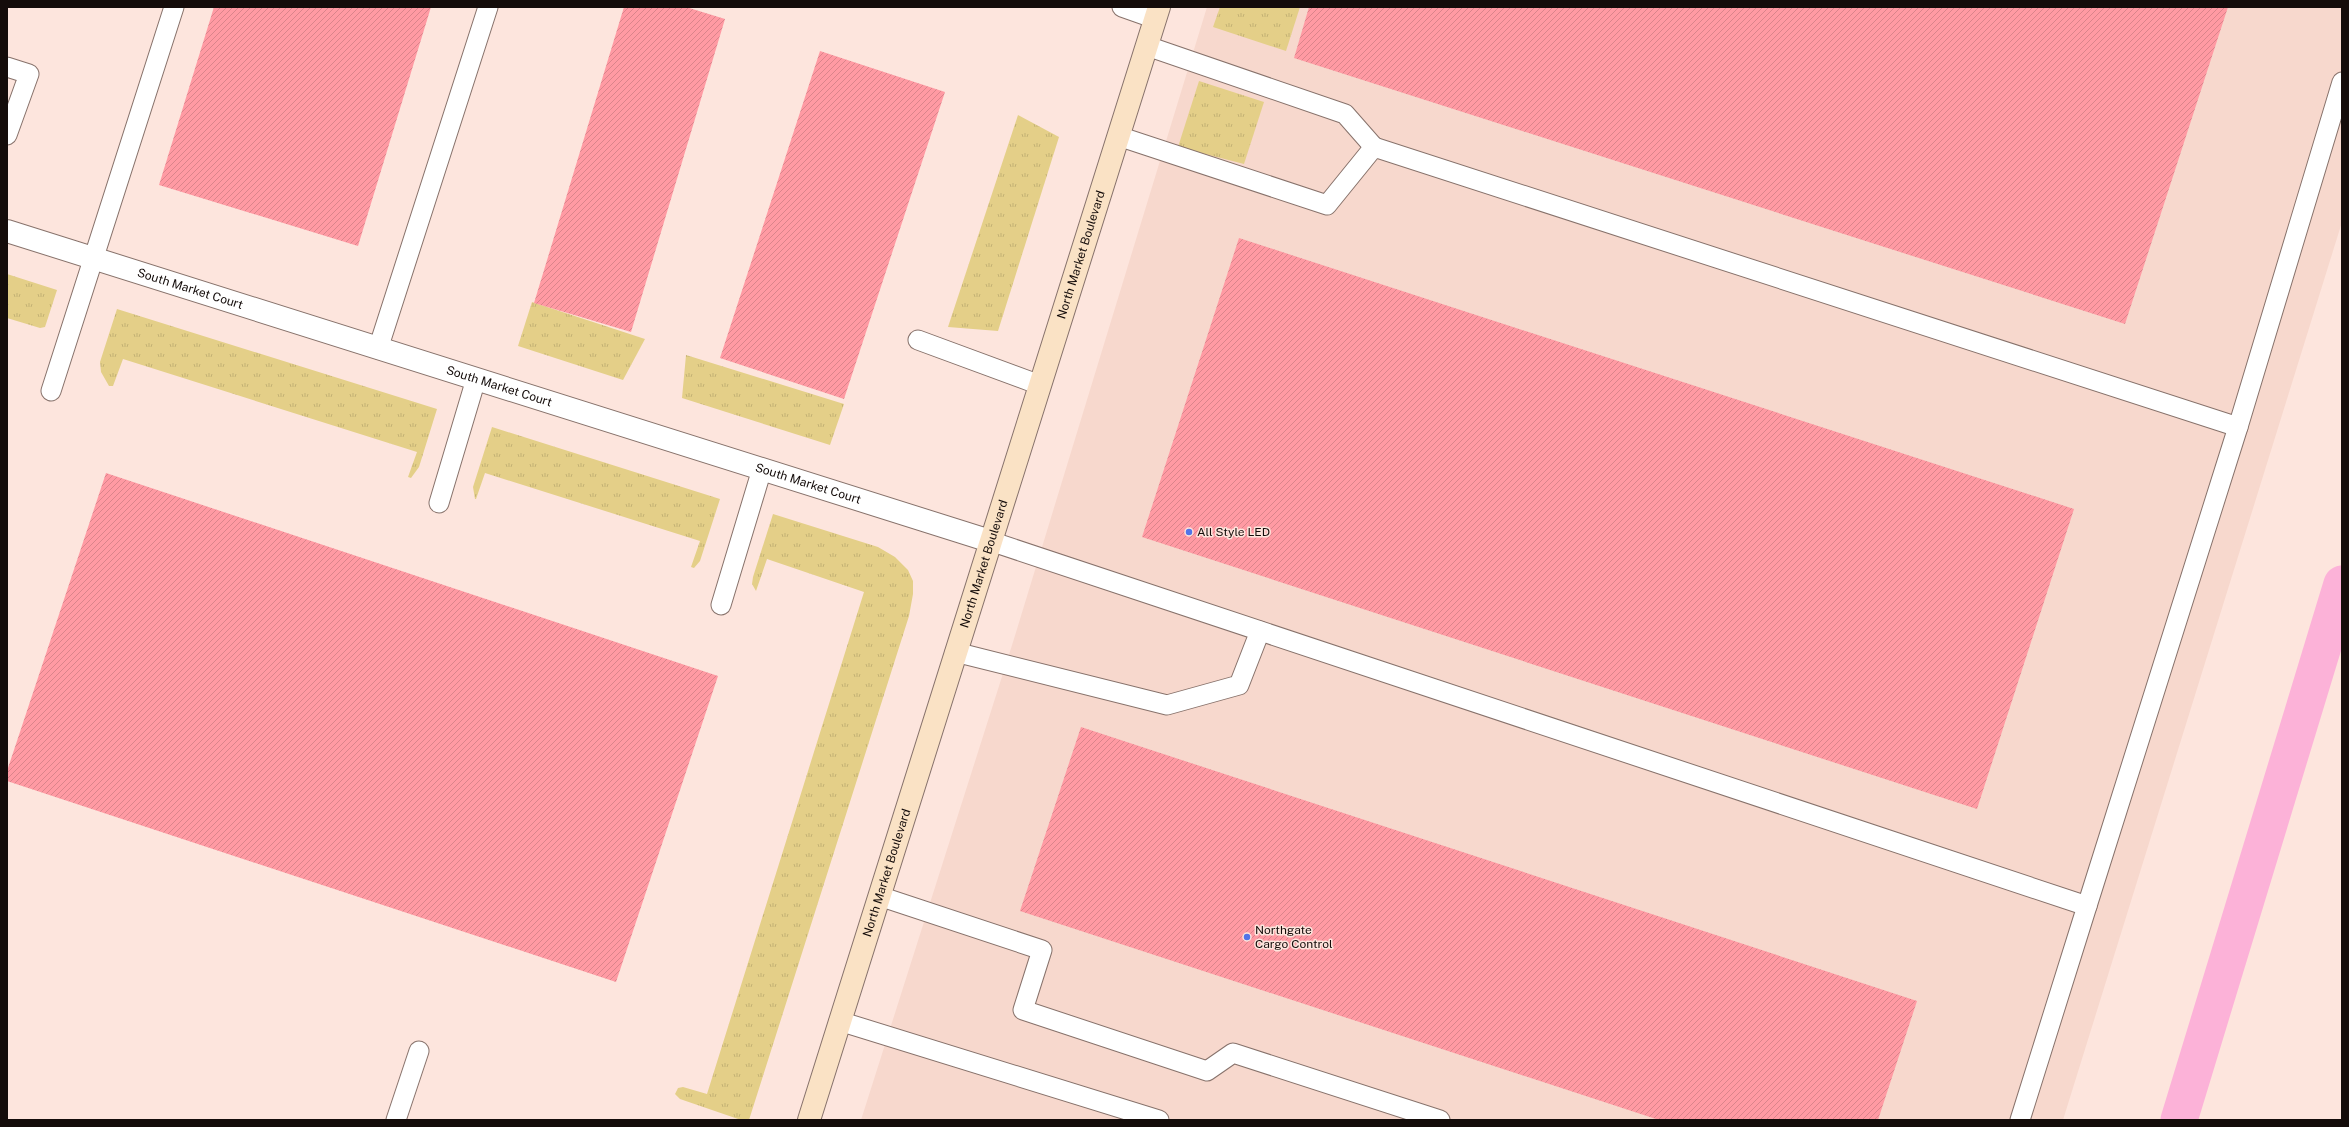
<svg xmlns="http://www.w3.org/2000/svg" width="2349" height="1127" viewBox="0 0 2349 1127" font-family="'Public Sans',sans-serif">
  <defs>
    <pattern id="grass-tufts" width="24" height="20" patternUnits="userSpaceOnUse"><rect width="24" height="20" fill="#e4cf88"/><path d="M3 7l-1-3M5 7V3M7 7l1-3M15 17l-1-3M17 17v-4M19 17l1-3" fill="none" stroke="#c3b174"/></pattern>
    <pattern id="building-hatch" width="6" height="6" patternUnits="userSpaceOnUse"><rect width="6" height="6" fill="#ff9aa3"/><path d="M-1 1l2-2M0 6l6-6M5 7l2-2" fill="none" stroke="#da848b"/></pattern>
  </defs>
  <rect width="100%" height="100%" fill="#fde5dd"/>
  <path fill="#f7d8cd" d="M1207 7H2342V222L2063 1120H861L1013 642Z"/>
  <g fill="url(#grass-tufts)">
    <path d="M1220 7H1300L1286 51 1213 27Z"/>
    <path d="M1199 81 1264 102 1244 164 1178 147Z"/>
    <path d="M1018 115 1059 137 998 331 948 327Z"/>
    <path d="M7 274 57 290 45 327 40 328 7 318Z"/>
    <path d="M532 302 645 339 623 380 518 346Z"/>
    <path d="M117 309 437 409 419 467 411 478 408 477 417 452 123 359 113 386H109L101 372 100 362Z"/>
    <path d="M686 355 844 404 830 445 682 398Z"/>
    <path d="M492 427 720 499 700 561 694 568 691 567 700 541 485 473 476 499H475L473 487Z"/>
    <path d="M773 514 878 547 895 557 908 570 913 581V594L909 616 749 1120H741L680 1099 675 1094 678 1088 683 1087 707 1094 864 592 767 559 756 591 752 584 753 577Z"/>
  </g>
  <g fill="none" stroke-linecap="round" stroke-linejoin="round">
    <path stroke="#fcb2d8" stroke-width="37" d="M2179 1120 2342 584"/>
  </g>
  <g fill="url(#building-hatch)">
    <path d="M214 7H431L358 246 159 185Z"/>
    <path d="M624 7H686L725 19 631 332 534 303Z"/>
    <path d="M1309 7H2228L2125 324 1294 58Z"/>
    <path d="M820 51 945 92 844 399 720 358Z"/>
    <path d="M1239 238 2074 509 1977 809 1142 537Z"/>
    <path d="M106 473 718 676 616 982 7 781V771Z"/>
    <path d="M1081 727 1917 1001 1878 1120H1659L1020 911Z"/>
  </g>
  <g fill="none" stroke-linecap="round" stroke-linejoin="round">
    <g stroke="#87726b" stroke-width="21">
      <g id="lane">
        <path d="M1122 7 1156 19"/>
        <path d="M1147 46 1345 114 1374 147"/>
        <path d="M7 67 29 74 7 135"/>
        <path d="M1118 136 1327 205 1374 147 2238 427 2342 82"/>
        <path d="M918 340 1040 385"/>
        <path d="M378 349 488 7"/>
        <path d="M51 391 174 7"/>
        <path d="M439 503 476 379"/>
        <path d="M990 541 2087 906 2020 1120"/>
        <path d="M721 605 762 469"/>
        <path d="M955 652 1167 705 1239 685 1260 631"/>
        <path d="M879 896 1042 950 1023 1010 1207 1071 1233 1053 1440 1120"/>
        <path d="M2087 906 2238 427"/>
        <path d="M839 1021 1159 1120"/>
        <path d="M396 1120 419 1051"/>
      </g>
    </g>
    <g stroke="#87726b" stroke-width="24">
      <g id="street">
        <path id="s1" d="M7 231 990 541"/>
      </g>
    </g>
    <g stroke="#87726b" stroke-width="24">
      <g id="secondary">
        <path id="s2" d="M809 1120 1159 7"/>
      </g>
    </g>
    <use href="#lane" stroke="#fff" stroke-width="19"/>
    <use href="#street" stroke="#fff" stroke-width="22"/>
    <use href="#secondary" stroke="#fae2c5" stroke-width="22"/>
  </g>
  <g fill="#5174e8" stroke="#fde5dd" stroke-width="1.5">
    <circle cx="1189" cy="532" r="4"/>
    <circle cx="1247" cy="937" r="4"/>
  </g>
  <g text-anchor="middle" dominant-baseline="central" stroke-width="3" stroke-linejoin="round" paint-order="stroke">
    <g font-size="12" fill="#140c0a" stroke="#fde5dd">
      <text stroke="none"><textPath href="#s2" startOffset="907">North Market Boulevard</textPath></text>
      <text stroke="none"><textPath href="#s1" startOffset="192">South Market Court</textPath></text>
      <text stroke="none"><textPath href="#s1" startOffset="516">South Market Court</textPath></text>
      <text stroke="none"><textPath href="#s1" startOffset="840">South Market Court</textPath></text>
      <text stroke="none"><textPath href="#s2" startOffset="583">North Market Boulevard</textPath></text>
      <text stroke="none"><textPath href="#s2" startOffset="259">North Market Boulevard</textPath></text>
    </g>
    <g font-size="12" fill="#140c0a" stroke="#fde5dd" text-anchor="start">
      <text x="1197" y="532">All Style LED</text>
      <text x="1255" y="930">Northgate<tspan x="1255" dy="14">Cargo Control</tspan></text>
    </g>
  </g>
  <rect width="2349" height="1127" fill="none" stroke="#140c0a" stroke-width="16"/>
</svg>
